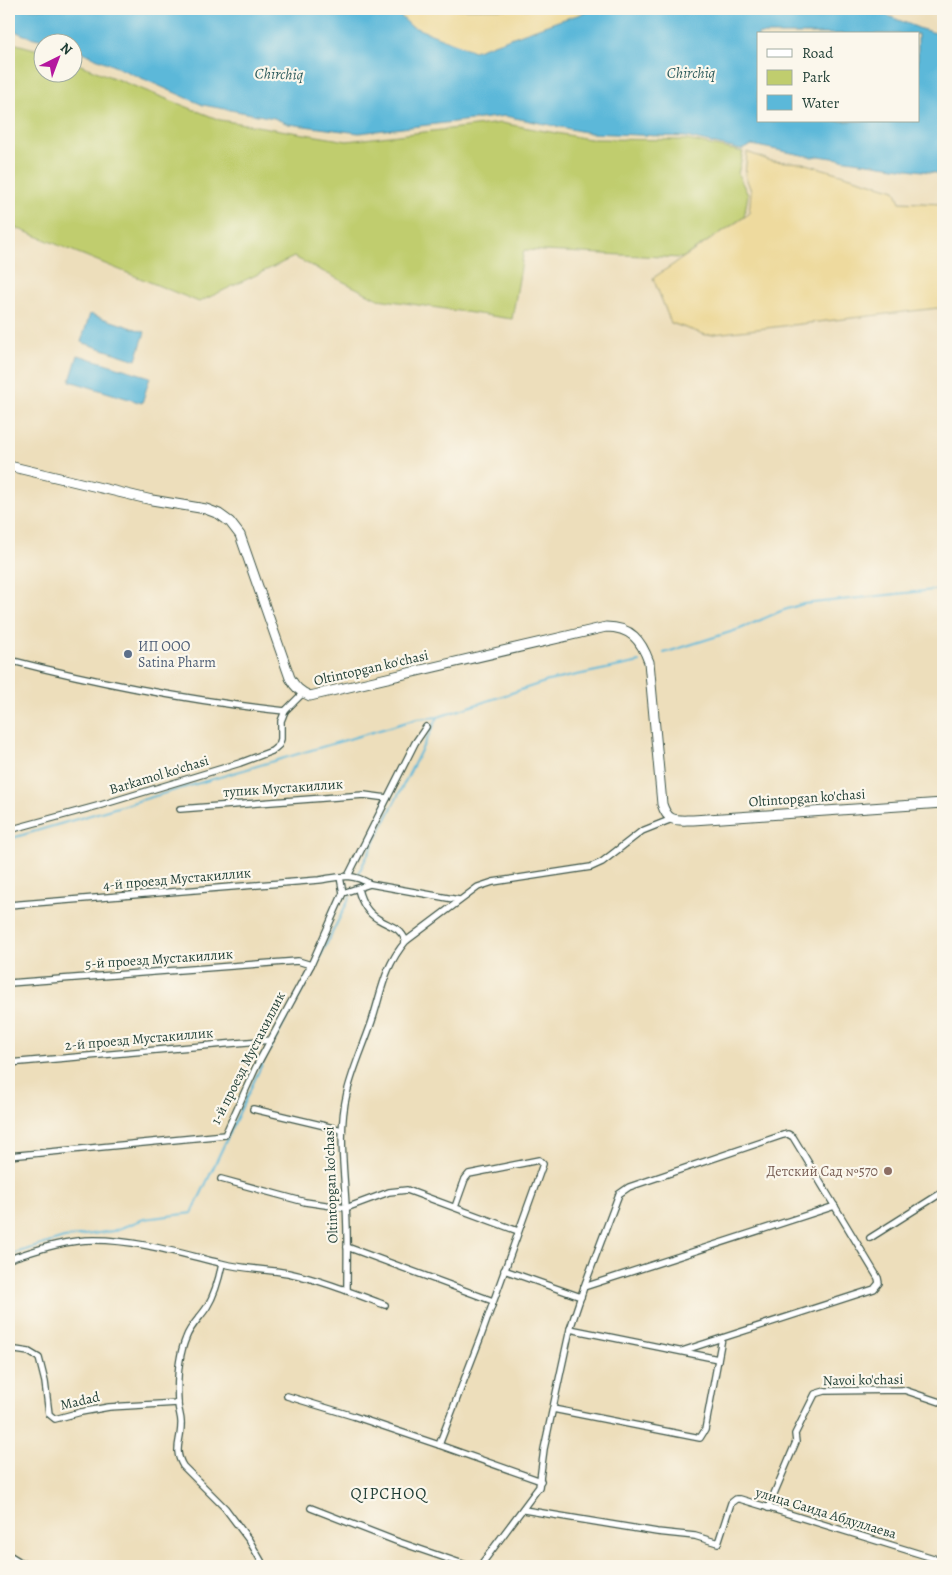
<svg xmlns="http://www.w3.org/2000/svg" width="952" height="1575" viewBox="0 0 952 1575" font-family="Alegreya,serif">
  <rect width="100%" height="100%" fill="#fbf7ec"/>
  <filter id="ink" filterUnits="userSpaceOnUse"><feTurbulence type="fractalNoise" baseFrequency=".02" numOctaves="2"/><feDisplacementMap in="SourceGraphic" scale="10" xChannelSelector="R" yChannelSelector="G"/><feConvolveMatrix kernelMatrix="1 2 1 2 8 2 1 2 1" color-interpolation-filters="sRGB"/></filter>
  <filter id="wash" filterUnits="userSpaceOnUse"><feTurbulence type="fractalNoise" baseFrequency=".0096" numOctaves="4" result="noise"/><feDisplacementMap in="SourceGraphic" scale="20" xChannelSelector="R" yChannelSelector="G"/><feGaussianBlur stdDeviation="1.12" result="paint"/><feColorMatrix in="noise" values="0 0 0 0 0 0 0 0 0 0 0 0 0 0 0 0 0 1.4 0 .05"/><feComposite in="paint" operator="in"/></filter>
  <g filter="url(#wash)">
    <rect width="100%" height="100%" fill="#eddebb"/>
    <path fill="#c0cd6e" stroke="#708551" d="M9 42 42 51V72H72L73 62 220 120 347 141 501 123 589 139 687 140 743 152 738 174 748 195 744 217 682 258 524 250 512 319 378 299 294 257 199 302 9 225Z"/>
    <g fill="#eeda9e" stroke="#868c69">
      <path d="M87 9H603L468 68Z"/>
      <path d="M747 152 771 161 803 163 895 190 900 202 943 204V314L938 308 706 335 671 323 653 278 749 214 751 191 745 175Z"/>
    </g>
    <g fill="#5bb8d9" stroke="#3d7a86" fill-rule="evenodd">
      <path d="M9 9H393L411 26 474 51 561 20 597 9H871L921 29 943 35V174L819 156 812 157 752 145 741 150 686 137 590 133 505 116 359 133 288 124 274 118 203 105 73 48 72 42C55 42 21 39 9 26ZM758 34H918V121H758Z"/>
      <path d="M90 314 145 332 136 360 81 342Z"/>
      <path d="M78 355 150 377 142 403 70 381Z"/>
    </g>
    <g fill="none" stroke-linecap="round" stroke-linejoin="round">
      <g stroke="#5bb8d9" stroke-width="2">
        <path d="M664 653 740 629 781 611 803 604 943 589"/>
        <path d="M9 839 417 719 438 717 548 681 640 662"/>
        <path d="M358 874 438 717"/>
        <path d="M9 1255 64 1238 113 1231 144 1219 192 1213 264 1060 316 965 350 897"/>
      </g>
    </g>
  </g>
  <g filter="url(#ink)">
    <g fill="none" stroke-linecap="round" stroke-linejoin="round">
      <g stroke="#3e5548" stroke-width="8">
        <g id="street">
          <path d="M9 660C99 683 192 701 285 711L303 693"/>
          <path d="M180 809 364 795 387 798"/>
          <path d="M9 830 101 805 240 763 272 751 279 745 281 739V721L285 711"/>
          <path d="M348 876 415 743 426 727"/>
          <path d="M340 877 343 893"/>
          <path d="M358 889C361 901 366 912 378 919 391 927 399 926 406 941"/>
          <path d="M9 905 319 880C339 877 351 872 370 884L459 900"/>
          <path d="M9 983 298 961 311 965"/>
          <path d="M9 1063 271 1040"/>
          <path d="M253 1109 342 1130"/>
          <path d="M9 1156 225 1135 256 1067 311 965 343 893 370 884"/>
          <path d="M221 1179 305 1202 346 1208 389 1192 407 1190 518 1231"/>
          <path d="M870 1238 943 1192"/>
          <path d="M347 1247 493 1301"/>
          <path d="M9 1259C37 1250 64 1240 94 1240 137 1240 179 1253 220 1263 242 1269 266 1269 288 1273 321 1280 353 1293 385 1305"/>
          <path d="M222 1264C219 1279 215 1294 207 1307 200 1318 190 1326 186 1338 178 1357 177 1383 178 1403 178 1410 182 1418 181 1425 181 1442 173 1449 183 1466L225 1508 249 1540 264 1566"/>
          <path d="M504 1270 581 1297"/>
          <path d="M584 1287 835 1206"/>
          <path d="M347 1290C347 1262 348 1234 346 1206 344 1169 338 1130 347 1093 353 1068 364 1045 372 1021 382 990 384 967 406 941L478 887 493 882 591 867 602 862 642 831 672 819"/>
          <path d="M570 1329 718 1359"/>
          <path d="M9 1349 29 1352 39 1358 45 1382 49 1414 55 1419 81 1412 109 1407 178 1403"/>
          <path d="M682 1351 722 1338"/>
          <path d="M287 1396 353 1416 439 1445 481 1336 543 1164 539 1160 469 1174 465 1179 455 1207"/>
          <path d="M439 1445 541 1481"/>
          <path d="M311 1508 396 1541 469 1566"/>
          <path d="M768 1508 796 1442 795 1434 815 1394 825 1391 904 1390 943 1403"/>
          <path d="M524 1510 657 1532 695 1536 718 1543 731 1503 736 1499H740L943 1561"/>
          <path d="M9 1555 27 1566"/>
          <path d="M480 1566 539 1487 544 1449 570 1329 584 1287 619 1194 629 1187 783 1135 788 1134 793 1137 878 1278 879 1283 874 1289 722 1338 705 1430 700 1438 553 1409"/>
        </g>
      </g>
      <g stroke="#3e5548" stroke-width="11">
        <path id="secondary" d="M9 466 152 500 206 509 219 514 230 522 240 535 290 678C295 687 300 692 310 696L606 627C631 627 641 640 649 662L662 804C668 823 676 820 693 820L943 803"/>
      </g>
      <use href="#street" stroke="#fff" stroke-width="5.5"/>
      <use href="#secondary" stroke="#fff" stroke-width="9"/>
    </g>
  </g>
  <circle fill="#5c6f8a" stroke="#fbf7ec" stroke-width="2" cx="128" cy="654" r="5"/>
  <circle fill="#8d6e63" stroke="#fbf7ec" stroke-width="2" cx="888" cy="1171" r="5"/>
  <g text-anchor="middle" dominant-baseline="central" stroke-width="4.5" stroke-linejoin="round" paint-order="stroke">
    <g font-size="14" fill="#4e5e75" stroke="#fbf7ec" text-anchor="start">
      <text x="138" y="646">ИП ООО<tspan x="138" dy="16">Satina Pharm</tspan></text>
    </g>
    <g font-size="14" fill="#1f3d34" stroke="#fbf7ec">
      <text transform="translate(371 668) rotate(-13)">Oltintopgan ko'chasi</text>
      <text transform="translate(159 775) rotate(-17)">Barkamol ko'chasi</text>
      <text transform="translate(283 788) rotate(-4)">тупик Мустакиллик</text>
      <text transform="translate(807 798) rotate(-4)">Oltintopgan ko'chasi</text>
      <text transform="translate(177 879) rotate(-5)">4-й проезд Мустакиллик</text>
      <text transform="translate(159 959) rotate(-4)">5-й проезд Мустакиллик</text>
      <text transform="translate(139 1039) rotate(-5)">2-й проезд Мустакиллик</text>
      <text transform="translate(248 1058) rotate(-63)">1-й проезд Мустакиллик</text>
      <text transform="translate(331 1185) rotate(-92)">Oltintopgan ko'chasi</text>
      <text transform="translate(863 1380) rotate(-1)">Navoi ko'chasi</text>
      <text transform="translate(80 1401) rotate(-13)">Madad</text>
      <text transform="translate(826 1513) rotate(17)">улица Саида Абдуллаева</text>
    </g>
    <g font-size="14" fill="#785e54" stroke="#fbf7ec" text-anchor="end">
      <text x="878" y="1171">Детский Сад №570</text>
    </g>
    <g font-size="15" font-style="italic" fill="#2e5c5d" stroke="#fbf7ec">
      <text x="691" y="73">Chirchiq</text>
      <text transform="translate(279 74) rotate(2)">Chirchiq</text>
    </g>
    <g font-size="16" letter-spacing="1" fill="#1f3d34" stroke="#fbf7ec">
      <text x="389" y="1494">QIPCHOQ</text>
    </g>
  </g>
  <rect width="952" height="1575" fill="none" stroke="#fbf7ec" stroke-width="30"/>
  <rect x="757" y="32" width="162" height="90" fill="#fbf7ec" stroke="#a3ada2"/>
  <rect x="767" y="49" width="25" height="8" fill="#ffffff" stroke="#a3ada2"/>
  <text x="802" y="58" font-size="15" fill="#1f3d34">Road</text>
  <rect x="767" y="70" width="25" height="15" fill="#c0cd6e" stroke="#a3ada2"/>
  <text x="802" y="82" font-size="15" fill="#1f3d34">Park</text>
  <rect x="767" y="95" width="25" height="15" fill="#5bb8d9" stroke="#a3ada2"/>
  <text x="802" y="108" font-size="15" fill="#1f3d34">Water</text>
  <g transform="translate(58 58) rotate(42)"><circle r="24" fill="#fbf7ec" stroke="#a3ada2"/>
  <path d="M0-4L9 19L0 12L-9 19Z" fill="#b5179e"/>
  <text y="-8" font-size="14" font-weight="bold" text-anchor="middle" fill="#1f3d34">N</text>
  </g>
</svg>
